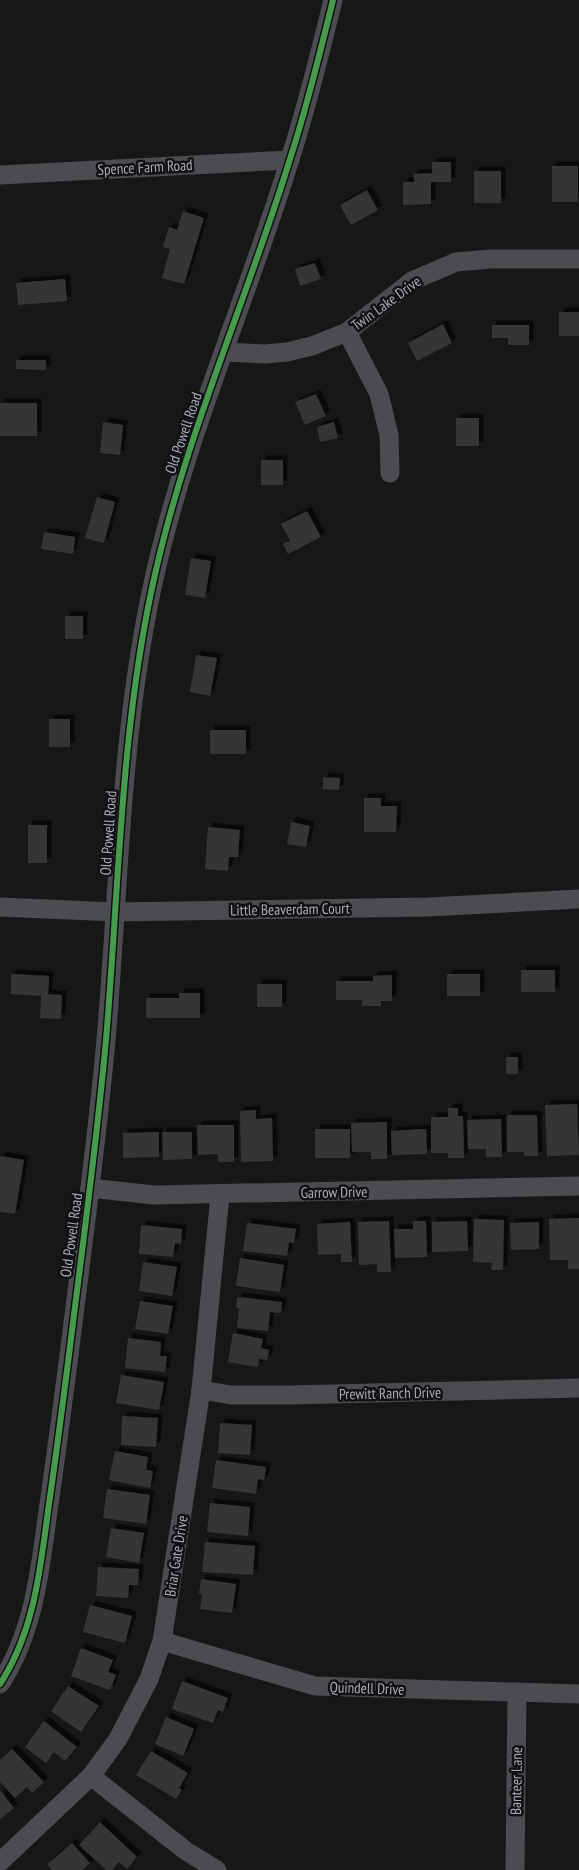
<svg xmlns="http://www.w3.org/2000/svg" width="579" height="1870" viewBox="0 0 579 1870" font-family="'PT Sans Narrow',sans-serif">
  <defs>
    <filter id="shadow"><feDropShadow dx="4.5" dy="-4.5" stdDeviation="0" flood-color="#0009"/></filter>
  </defs>
  <rect width="100%" height="100%" fill="#171717"/>
  <g fill="#353536" filter="url(#shadow)">
    <path d="M432 162H451V182H431V204L403 205V182H414V174L432 173Z"/>
    <rect x="552" y="166" width="26" height="36"/>
    <rect x="474" y="171" width="27" height="32"/>
    <path d="M367 190 378 210 351 225 340 205Z"/>
    <path d="M183 211 204 218 184 284 162 278 170 249 163 247 169 227 177 230Z"/>
    <path d="M315 263 321 279 300 286 295 269Z"/>
    <path d="M65 279 67 301 18 305 16 283Z"/>
    <rect x="559" y="312" width="20" height="24"/>
    <path d="M443 324 452 343 417 361 408 343Z"/>
    <path d="M492 325H529V345H508V338H492Z"/>
    <path d="M16 360H46V370L16 369Z"/>
    <path d="M316 394 326 416 305 425 295 402Z"/>
    <rect x="0" y="403" width="37" height="33"/>
    <rect x="456" y="418" width="23" height="28"/>
    <path d="M103 422 123 425 120 455 100 453Z"/>
    <path d="M334 422 338 438 320 442 317 427Z"/>
    <rect x="261" y="460" width="22" height="25"/>
    <path d="M97 497 115 502 104 543 85 538Z"/>
    <path d="M307 511 321 537 288 554 283 544 290 541 281 524Z"/>
    <path d="M44 532 75 537 73 554 41 549Z"/>
    <path d="M191 558 211 561 205 598 185 595Z"/>
    <rect x="65" y="616" width="18" height="23"/>
    <path d="M196 655 217 658 210 696 190 692Z"/>
    <rect x="49" y="719" width="21" height="28"/>
    <rect x="210" y="730" width="36" height="24"/>
    <path d="M323 777 340 778 339 790 323 789Z"/>
    <path d="M364 798H381V806H397L396 832H364Z"/>
    <path d="M291 822 310 826 306 847 287 844Z"/>
    <rect x="28" y="825" width="19" height="38"/>
    <path d="M208 827 240 830 238 857H229L228 871 205 869Z"/>
    <rect x="521" y="970" width="34" height="22"/>
    <path d="M11 974 49 976 48 994 62 995 61 1019 40 1018 41 996 11 994Z"/>
    <rect x="447" y="974" width="33" height="22"/>
    <path d="M392 975V1001H381V1006H362V1000H336V981H373V976Z"/>
    <rect x="257" y="984" width="25" height="23"/>
    <path d="M179 993H200V1018H146V998H179Z"/>
    <rect x="506" y="1057" width="12" height="17"/>
    <path d="M577 1104 579 1155 547 1156 545 1105Z"/>
    <path d="M448 1108H458V1116H463L464 1158H448V1153H431V1117H448Z"/>
    <path d="M256 1110V1119L272 1118 273 1161 241 1162 240 1111Z"/>
    <path d="M507 1115H537L538 1156H524V1152H507Z"/>
    <path d="M501 1119 502 1157H486V1149H468L467 1120Z"/>
    <path d="M387 1122V1159H371V1152H352L351 1123Z"/>
    <path d="M197 1125H234V1162H218V1154L198 1155Z"/>
    <rect x="315" y="1129" width="35" height="29"/>
    <path d="M426 1129 427 1154 392 1155 391 1131Z"/>
    <path d="M159 1132V1157L123 1158V1133Z"/>
    <path d="M162 1132H192V1159L163 1160Z"/>
    <path d="M0 1156 24 1160 15 1214 0 1212Z"/>
    <path d="M579 1218V1269H568V1260H550L549 1219Z"/>
    <path d="M474 1219 504 1220 503 1270H491L492 1263 473 1262Z"/>
    <path d="M389 1221 391 1272H377V1264L359 1265 358 1222Z"/>
    <path d="M413 1221H426L427 1257 395 1258 394 1229H413Z"/>
    <path d="M467 1221 468 1251 432 1252V1222Z"/>
    <path d="M350 1222 352 1262H341V1254L318 1255 317 1224Z"/>
    <path d="M539 1222V1249L511 1250 510 1223Z"/>
    <path d="M247 1223 296 1229 294 1243 289 1242 287 1256 243 1251Z"/>
    <path d="M141 1225 182 1229 181 1244 175 1243 173 1257 139 1254Z"/>
    <path d="M240 1258 284 1265 280 1292 236 1286Z"/>
    <path d="M143 1262 177 1267 172 1296 139 1291Z"/>
    <path d="M237 1297 282 1302 281 1313 270 1312 268 1331 237 1328 239 1308H236Z"/>
    <path d="M140 1301 173 1306 168 1334 135 1329Z"/>
    <path d="M233 1333 263 1339 261 1348 269 1350 267 1360 259 1359 258 1367 228 1362Z"/>
    <path d="M128 1338 161 1342 160 1356H167L165 1372 125 1368Z"/>
    <path d="M121 1375 164 1382 159 1410 116 1403Z"/>
    <path d="M122 1416 158 1418 156 1447 121 1445Z"/>
    <path d="M220 1423 252 1425 250 1455 218 1453Z"/>
    <path d="M115 1451 148 1457 146 1470 153 1471 150 1488 109 1480Z"/>
    <path d="M216 1460 266 1467 264 1480 258 1479 256 1494 212 1488Z"/>
    <path d="M107 1489 150 1495 146 1524 103 1518Z"/>
    <path d="M210 1503 250 1507 248 1536 207 1532Z"/>
    <path d="M111 1528 144 1533 139 1563 106 1557Z"/>
    <path d="M205 1542 255 1546 253 1575 202 1572Z"/>
    <path d="M98 1567 139 1569 138 1585H129L128 1598 96 1596Z"/>
    <path d="M201 1579 236 1584 232 1613 200 1609 202 1594H199Z"/>
    <path d="M90 1605 132 1616 125 1643 83 1632Z"/>
    <path d="M81 1648 113 1660 108 1672 116 1675 110 1690 71 1676Z"/>
    <path d="M182 1681 228 1698 223 1712 218 1710 213 1723 172 1709Z"/>
    <path d="M68 1686 99 1706 81 1732 51 1711Z"/>
    <path d="M166 1717 194 1729 183 1756 155 1744Z"/>
    <path d="M44 1721 77 1747 65 1761 54 1752 46 1763 25 1747Z"/>
    <path d="M12 1749 44 1782 32 1793 27 1787 15 1798 0 1782V1760Z"/>
    <path d="M151 1751 188 1773 179 1788 182 1790 176 1799 136 1775Z"/>
    <path d="M0 1790 14 1808 0 1819Z"/>
    <path d="M100 1822 137 1857 127 1869 119 1862 112 1870H106L79 1845Z"/>
    <path d="M72 1843 90 1863 83 1870H52L47 1865Z"/>
  </g>
  <g fill="none" stroke-linecap="round" stroke-linejoin="round">
    <g stroke="#4b4c50" stroke-width="19">
      <path d="M0 175 290 160"/>
      <path d="M347 332 379 394 389 435 390 473"/>
      <path d="M224 352 265 354 287 352 312 346 347 332 412 281 456 262 491 259H579"/>
      <path d="M0 907 116 912 428 907 579 899"/>
      <path d="M90 1188 154 1195 579 1186"/>
      <path d="M201 1390 231 1395H289L579 1388"/>
      <path d="M162 1641 315 1686 579 1694"/>
      <path d="M0 1684C34 1632 40 1571 48 1511 56 1456 63 1402 70 1347 83 1241 98 1135 107 1028 119 881 121 733 152 588 183 441 246 303 290 159 307 107 320 53 333 0"/>
      <path d="M91 1776 186 1851 217 1870"/>
      <path d="M0 1862 91 1776 118 1739 149 1679 162 1641 201 1390 220 1195"/>
      <path d="M515 1870 517 1692"/>
    </g>
    <g stroke="#111113" stroke-width="9">
      <path id="cycleway" d="M0 1684C34 1632 40 1571 48 1511 56 1456 63 1402 70 1347 83 1241 98 1135 107 1028 119 881 121 733 152 588 183 441 246 303 290 159 307 107 320 53 333 0"/>
    </g>
    <use href="#cycleway" stroke="#469c4c" stroke-width="6"/>
  </g>
  <g text-anchor="middle" dominant-baseline="central" stroke-width="5" stroke-linejoin="round" paint-order="stroke">
    <g font-size="15" fill="#a8adb8" stroke="#111113">
      <text transform="translate(145 167) rotate(-3)">Spence Farm Road</text>
      <text transform="translate(386 303) rotate(-36)">Twin Lake Drive</text>
      <text transform="translate(183 433) rotate(-71)">Old Powell Road</text>
      <text transform="translate(108 833) rotate(-86)">Old Powell Road</text>
      <text transform="translate(290 909) rotate(-1)">Little Beaverdam Court</text>
      <text transform="translate(334 1192) rotate(-1)">Garrow Drive</text>
      <text transform="translate(71 1235) rotate(-82)">Old Powell Road</text>
      <text transform="translate(390 1393) rotate(-1)">Prewitt Ranch Drive</text>
      <text transform="translate(176 1556) rotate(-81)">Briar Gate Drive</text>
      <text transform="translate(367 1688) rotate(2)">Quindell Drive</text>
      <text transform="translate(516 1781) rotate(-89)">Banteer Lane</text>
    </g>
  </g>
</svg>
